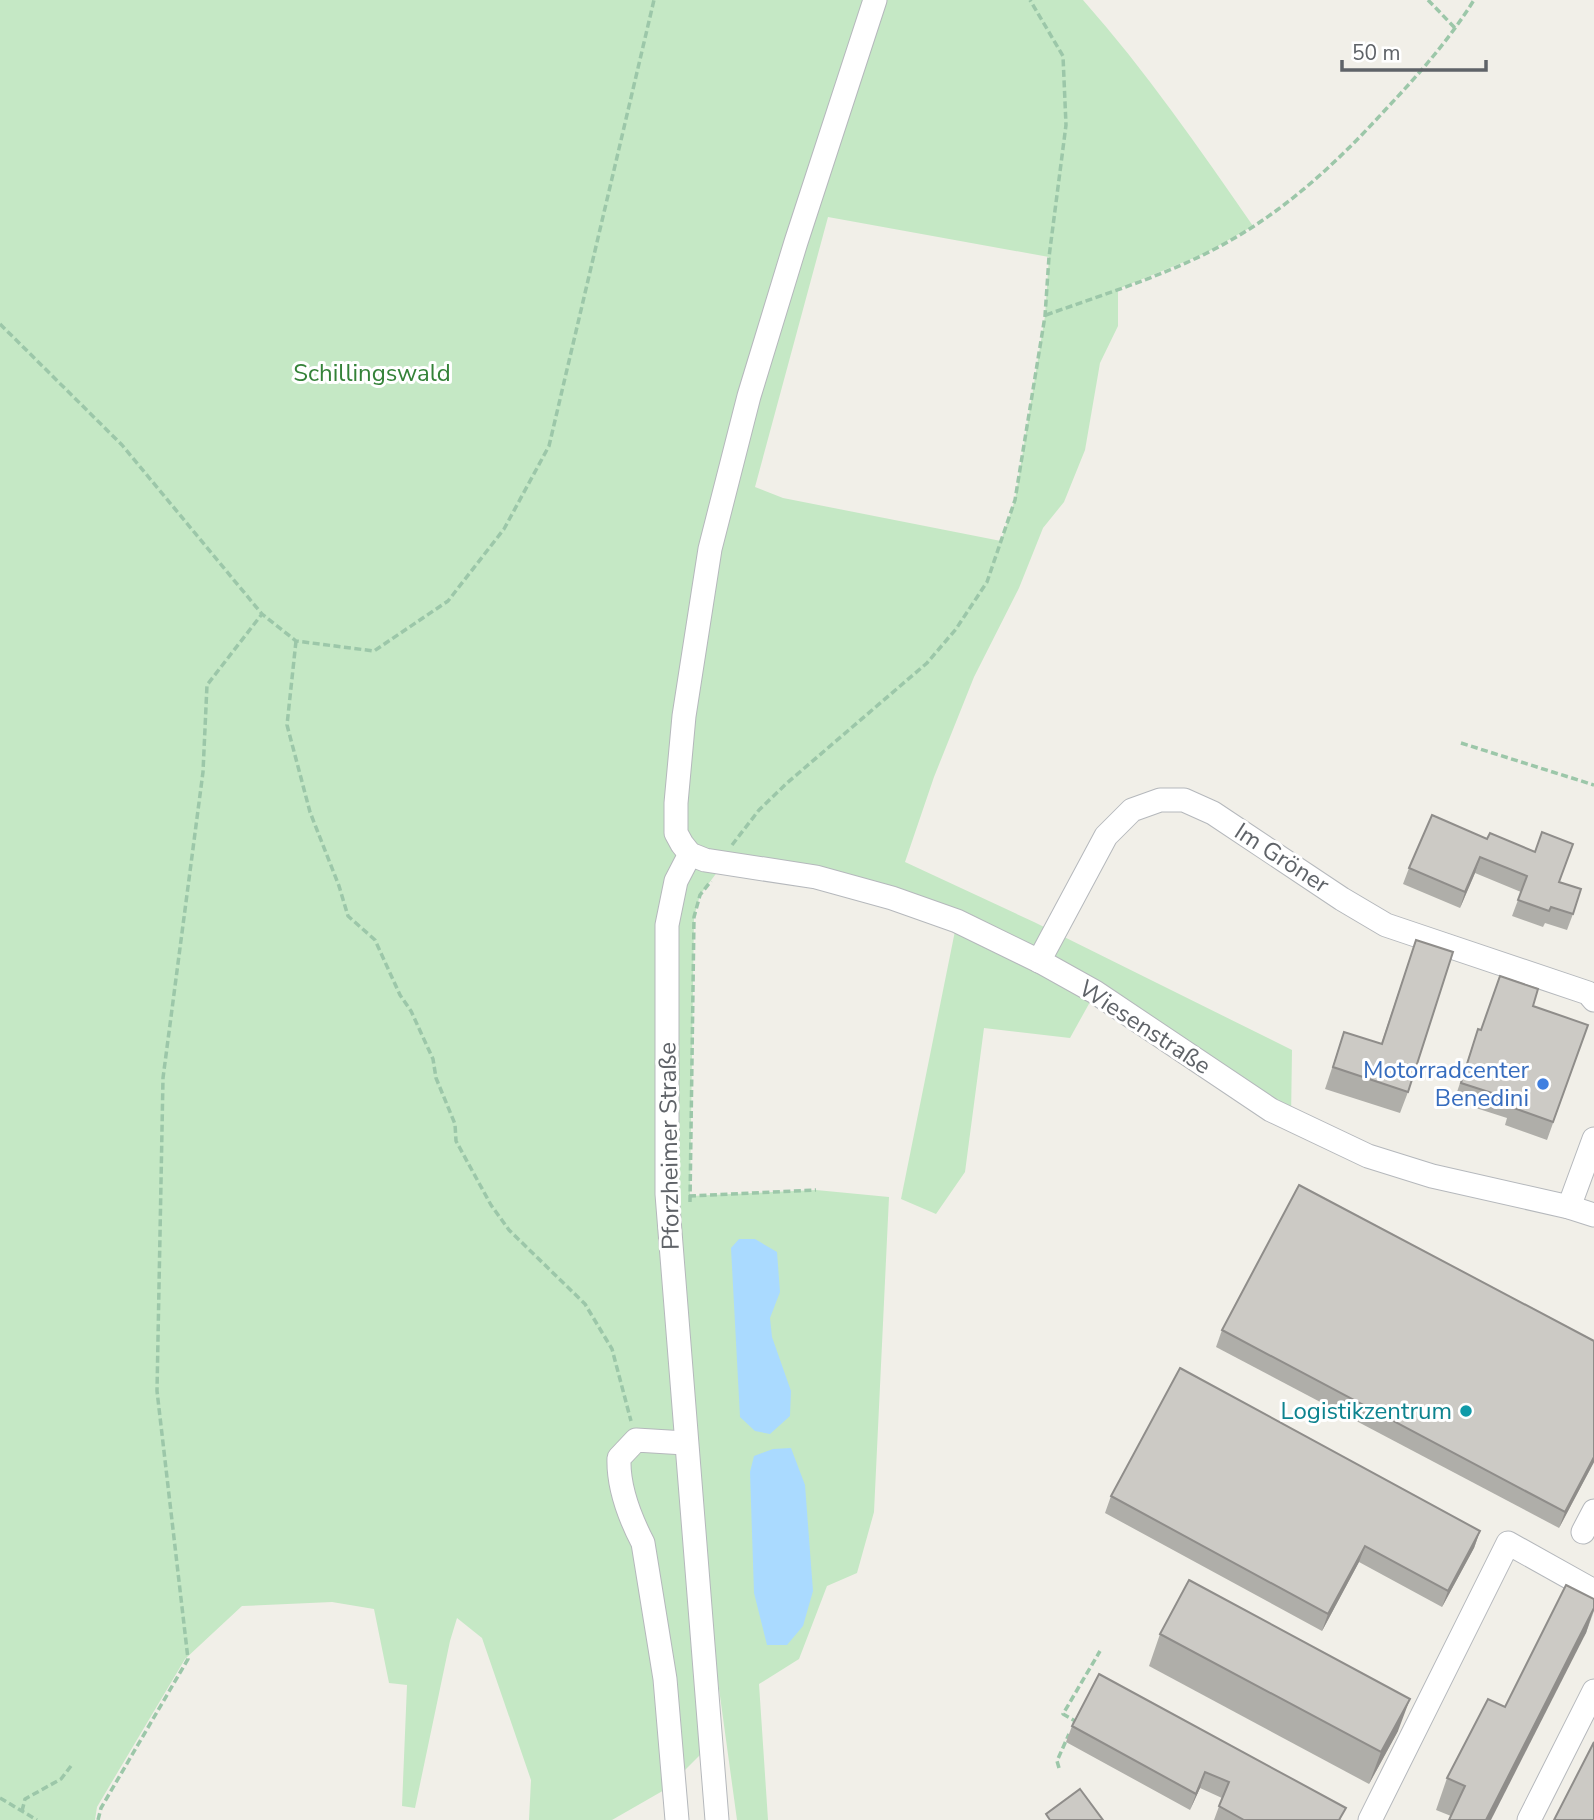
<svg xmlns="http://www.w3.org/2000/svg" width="1594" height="1820" viewBox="0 0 1594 1820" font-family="'Nunito Sans',sans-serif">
  <rect width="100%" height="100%" fill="#f1efe8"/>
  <path fill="#c5e8c5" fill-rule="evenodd" d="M0 0H1083C1146 71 1199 148 1253 226L1206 253 1118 289V326L1100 363 1085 450 1064 502 1043 528 1019 588 974 677 934 777 905 862 1034 922 1292 1050 1291 1120 1095 993 1070 1038 984 1028 965 1172 936 1214 901 1199 957 921 724 863 700 895 694 917 690 1196 816 1190 889 1197 874 1512 857 1573 827 1586 799 1659 759 1684 768 1820H737L687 1455 700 1755 666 1789 612 1820H529L531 1780 482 1638 457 1618 450 1641 415 1808 402 1806 407 1685 389 1683 374 1609 332 1602 242 1606 185 1659 97 1807 95 1820H0ZM828 217 1049 257 1045 316 1015 500 1001 541 783 498 755 487Z"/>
  <g fill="#aadaff">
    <path d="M739 1239H755L777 1252 780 1292 770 1318 772 1337 791 1391 790 1416 770 1434 755 1431 740 1417 731 1248Z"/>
    <path d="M791 1448 805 1485 813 1591 803 1626 787 1645H767L754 1593 750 1472 754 1456 773 1449Z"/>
  </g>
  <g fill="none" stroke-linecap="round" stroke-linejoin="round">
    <g stroke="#b5b8bc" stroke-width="25">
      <g id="minor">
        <path d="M875 0 796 242 749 396 710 549 684 716 676 803V833L682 844 690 854 705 860 816 877 892 898 957 921 1043 963 1095 992 1271 1110 1368 1156 1432 1176 1569 1207 1594 1215"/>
        <path d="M690 854 676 881 667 925V1194L717 1820"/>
        <path d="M1039 961 1106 836 1132 810 1160 800H1184L1213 813 1342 899 1386 925 1588 993 1594 1000"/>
        <path d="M1569 1207 1594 1139"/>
        <path d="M1583 1532 1594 1511"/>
        <path d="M677 1820 665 1679 643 1543C630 1518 618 1486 619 1458L636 1440 685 1443"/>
        <path d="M1370 1820 1508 1543 1594 1591"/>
        <path d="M1529 1820 1594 1691"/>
      </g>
    </g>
    <g stroke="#9cc7a9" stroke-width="3.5" stroke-dasharray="7 3.5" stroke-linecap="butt">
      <path d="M1428 0 1456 29"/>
      <path d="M1046 315C1099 296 1154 279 1205 254 1278 218 1333 167 1387 108 1419 74 1449 40 1474 0"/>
      <path d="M0 324 122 445 262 614 296 641 374 651 448 601 504 529 549 446 654 0"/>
      <path d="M296 641 287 725 310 812 339 886 348 916 375 940 400 995 411 1011 433 1059 436 1078 455 1124 456 1141 491 1205 509 1230 585 1304 612 1349 631 1421"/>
      <path d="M1461 743 1594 785"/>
      <path d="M732 845 759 810 787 783 927 663 956 629 987 582 1015 500 1045 316 1049 257 1066 125 1063 56 1030 0"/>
      <path d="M689 1196 816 1190"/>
      <path d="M690 1202 694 917 700 895 711 881"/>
      <path d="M1074 1724 1075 1721 1063 1714 1100 1651"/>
      <path d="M1059 1768 1057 1761 1069 1734"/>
      <path d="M0 1798 37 1820"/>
      <path d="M22 1811 25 1799 61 1779 71 1766"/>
      <path d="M98 1820 101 1808 188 1659 157 1391 163 1078 203 772 207 685 262 614"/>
    </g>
    <use href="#minor" stroke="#fff" stroke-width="23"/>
  </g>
  <g fill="#afaea9">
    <path d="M1487 839 1535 852 1559 882 1573 914 1567 930 1545 923 1543 927 1512 916 1521 892 1475 873 1460 908 1403 884 1409 868Z"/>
    <path d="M1416 940 1408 1092 1400 1113 1325 1089 1344 1032 1381 1044Z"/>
    <path d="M1533 1006 1588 1025 1547 1140 1505 1125 1507 1118 1454 1101 1478 1029 1481 1030Z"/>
    <path d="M1222 1330 1594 1341V1462L1559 1528 1216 1347Z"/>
    <path d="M1111 1496 1480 1531 1474 1548 1442 1607 1359 1562 1322 1631 1105 1513Z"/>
    <path d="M1594 1599V1611L1586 1633 1451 1816 1436 1810 1447 1778Z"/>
    <path d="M1160 1634 1398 1731 1369 1784 1149 1666Z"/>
    <path d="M1072 1726 1342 1820H1214L1222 1798 1200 1788 1190 1810 1066 1742Z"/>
  </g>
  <g fill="#8f8d8a">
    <path d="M1480 857 1475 873 1460 908 1465 892Z"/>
    <path d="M1594 1457V1462L1559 1528 1565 1512Z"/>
    <path d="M1480 1531 1474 1548 1442 1607 1448 1591Z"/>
    <path d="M1365 1546 1359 1562 1322 1631 1328 1614Z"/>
    <path d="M1594 1608 1586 1633 1491 1820H1486Z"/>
    <path d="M1410 1699 1398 1731 1369 1784 1381 1752Z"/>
    <path d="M1205 1772 1200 1788 1190 1810 1196 1794Z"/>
  </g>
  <g fill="#cccac5" stroke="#8f8d8a" stroke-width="2">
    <path d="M1432 815 1487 839 1490 833 1535 852 1542 832 1573 844 1559 882 1581 889 1573 914 1551 907 1549 911 1518 900 1527 876 1480 857 1465 892 1409 868Z"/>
    <path d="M1416 940 1453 952 1408 1092 1333 1067 1344 1032 1382 1044Z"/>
    <path d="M1500 976 1538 989 1533 1006 1588 1025 1553 1122 1511 1107 1514 1100 1461 1083 1478 1029 1481 1030Z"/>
    <path d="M1299 1185 1594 1341V1457L1565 1512 1222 1330Z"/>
    <path d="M1180 1368 1480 1531 1448 1591 1365 1546 1328 1614 1111 1496Z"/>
    <path d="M1189 1580 1410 1699 1381 1752 1160 1634Z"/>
    <path d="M1566 1585 1594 1599V1608L1486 1820H1449L1465 1786 1447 1778 1488 1699 1505 1707Z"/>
    <path d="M1099 1674 1346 1808 1339 1820H1244L1219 1806 1229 1782 1205 1772 1196 1794 1072 1726Z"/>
    <path d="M1594 1742V1820H1554Z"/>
    <path d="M1080 1789 1103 1820H1050L1046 1814Z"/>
  </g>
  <circle fill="#3f7fe0" stroke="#fff" stroke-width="2.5" cx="1543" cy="1084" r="7"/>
  <circle fill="#0f9aa8" stroke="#fff" stroke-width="2.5" cx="1466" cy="1411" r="7"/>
  <g text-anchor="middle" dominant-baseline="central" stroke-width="6" stroke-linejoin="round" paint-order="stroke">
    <g font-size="24" fill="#348238" stroke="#fff">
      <text x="372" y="373">Schillingswald</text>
    </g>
    <g font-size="24" fill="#5f6368" stroke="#fff">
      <text transform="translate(1282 858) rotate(33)">Im Gröner</text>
      <text transform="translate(1145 1027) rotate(33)">Wiesenstraße</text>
      <text transform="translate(669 1146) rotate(-91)">Pforzheimer Straße</text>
    </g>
    <g font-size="24" fill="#366cbe" stroke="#fff" text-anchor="end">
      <text x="1529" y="1070">Motorradcenter<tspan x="1529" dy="28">Benedini</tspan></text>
    </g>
    <g font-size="24" fill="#0d838f" stroke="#fff" text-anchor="end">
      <text x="1452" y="1411">Logistikzentrum</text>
    </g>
  </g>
  <path d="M1342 60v10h144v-10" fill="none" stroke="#5f6368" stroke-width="3.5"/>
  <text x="1352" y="60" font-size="21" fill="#5f6368" stroke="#ffffff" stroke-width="5" paint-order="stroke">50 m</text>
</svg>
